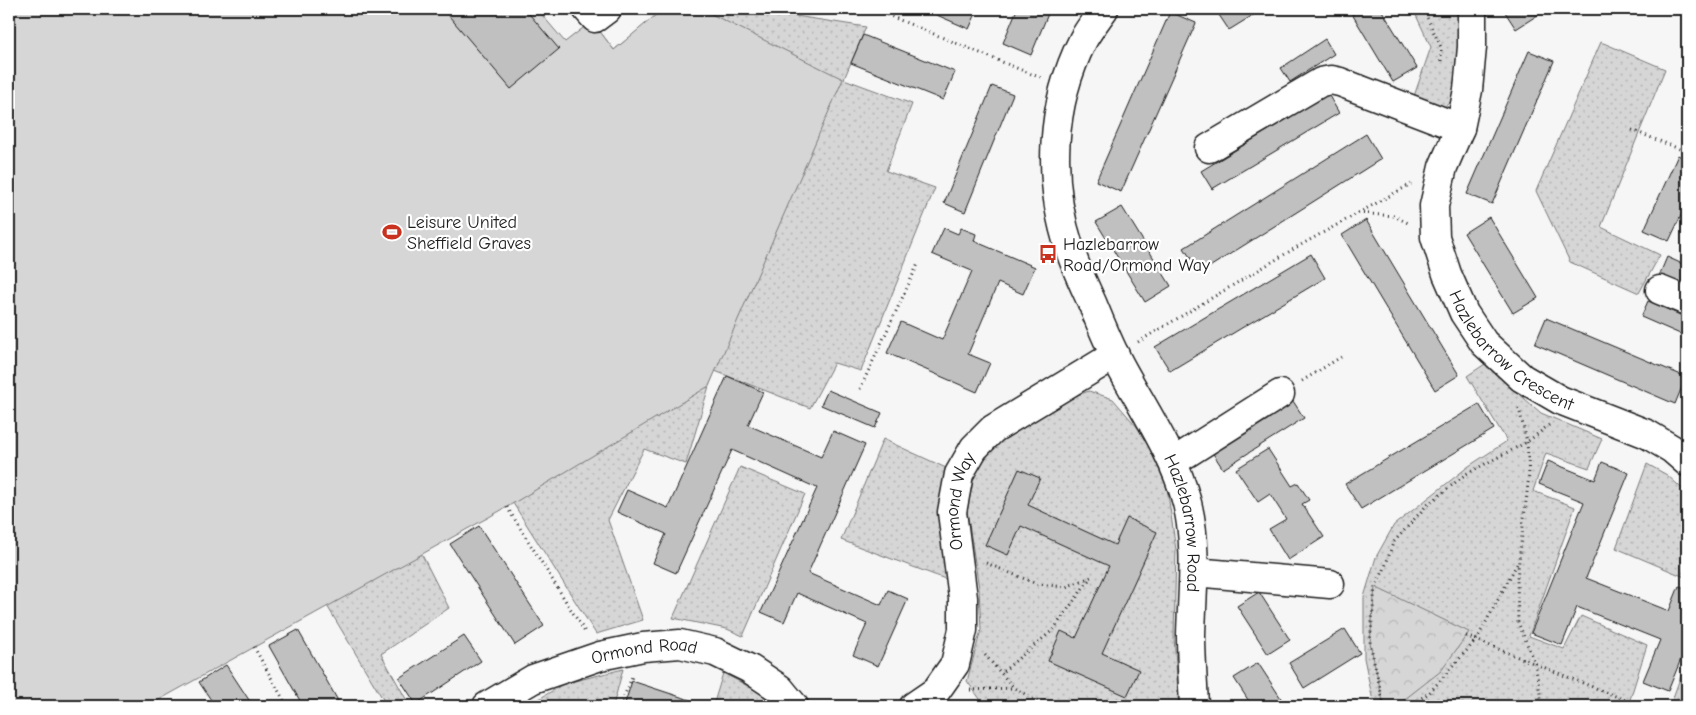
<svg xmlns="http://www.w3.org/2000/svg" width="1696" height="715" viewBox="0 0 1696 715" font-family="'Comic Neue',sans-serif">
  <defs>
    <pattern id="grass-dots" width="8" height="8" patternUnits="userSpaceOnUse" patternTransform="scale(1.25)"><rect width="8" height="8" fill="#d6d6d6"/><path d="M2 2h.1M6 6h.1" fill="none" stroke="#b7b7b7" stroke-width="1.8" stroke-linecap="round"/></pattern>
    <pattern id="park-crowns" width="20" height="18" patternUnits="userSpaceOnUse" patternTransform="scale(1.25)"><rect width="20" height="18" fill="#d6d6d6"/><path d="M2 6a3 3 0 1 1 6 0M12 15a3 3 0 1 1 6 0" fill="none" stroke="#b7b7b7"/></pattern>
  </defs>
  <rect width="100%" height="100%" fill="#f6f6f6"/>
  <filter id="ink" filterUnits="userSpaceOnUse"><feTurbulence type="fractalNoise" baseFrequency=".02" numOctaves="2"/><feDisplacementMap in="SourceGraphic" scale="10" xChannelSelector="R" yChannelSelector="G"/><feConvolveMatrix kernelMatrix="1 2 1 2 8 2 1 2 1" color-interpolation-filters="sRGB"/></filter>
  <g filter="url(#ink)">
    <g fill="url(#grass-dots)" stroke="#797979">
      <path d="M664 9H751L866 27 844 79 912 104 886 171 935 188 861 371 834 363 810 408 715 371 709 386 686 464 644 449 608 520 643 620 596 634 511 500 9 706V490L592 21 614 50Z"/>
      <path d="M1413 9H1459L1460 31 1452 101 1440 110 1413 99 1431 47Z"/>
      <path d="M1601 42 1665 69 1601 227 1660 255 1639 293 1570 262 1536 191Z"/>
      <path d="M1485 364 1541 413 1602 439 1589 468 1546 453 1533 491 1575 507 1529 636 1564 649 1581 616 1647 645 1628 706H1614L1595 700 1592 706H1374L1364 658V597L1376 557 1394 525 1469 466 1507 441 1467 376Z"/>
      <path d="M1089 391 1113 399 1144 435 1167 487 1176 550 1174 637 1179 706H985L967 681 981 630 979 588 967 511 975 472 1002 437 1060 401Z"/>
      <path d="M883 439 946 468 942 494 948 580 841 540Z"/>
      <path d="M1647 464 1667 475 1687 493V578L1616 548Z"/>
      <path d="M740 467 805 494 743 636 727 629 673 618Z"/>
      <path d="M420 551 449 608 381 654 410 706H387L326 604Z"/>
      <path d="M1687 659V706H1670Z"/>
      <path d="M623 669 613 706H528L563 684Z"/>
      <path d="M723 673 765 695 774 706H713Z"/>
    </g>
    <path fill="url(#park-crowns)" stroke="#797979" d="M1375 587 1469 632 1441 671 1396 706H1384L1370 643Z"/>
    <path fill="#d6d6d6" stroke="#797979" d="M9 9H537L565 42 592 21 614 50 663 9H701L843 79 709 386 507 507 148 706H9Z"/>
    <g fill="#c0c0c0" stroke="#1c1c1c">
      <path d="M443 9H525L559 49 511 89Z"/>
      <path d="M923 9H978L969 29Z"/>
      <path d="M1017 9H1050L1031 55 1003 43Z"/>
      <path d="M1215 9H1263L1229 30Z"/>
      <path d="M1349 9H1381L1417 68 1393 82Z"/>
      <path d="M1503 9H1547L1516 29Z"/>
      <path d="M1170 12 1196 23 1121 192 1096 181Z"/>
      <path d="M863 35 955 72 943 100 851 63Z"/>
      <path d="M1325 39 1334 54 1290 82 1281 68Z"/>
      <path d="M1529 51 1554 61 1492 204 1467 194Z"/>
      <path d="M992 86 1013 94 965 212 944 203Z"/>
      <path d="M1328 94 1339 113 1212 189 1201 171Z"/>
      <path d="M1366 134 1381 159 1200 273 1184 248Z"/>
      <path d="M1678 155 1687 160V203L1669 241 1644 230Z"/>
      <path d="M1122 207 1171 286 1145 302 1096 222Z"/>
      <path d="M1489 217 1538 298 1513 313 1464 233Z"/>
      <path d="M1366 220 1459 375 1435 390 1342 235Z"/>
      <path d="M944 228 958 234 961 228 976 234 974 241 1035 267 1023 294 998 283 968 354 990 363 977 392 887 353 901 322 942 340 972 271 932 254Z"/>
      <path d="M1311 254 1325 278 1170 371 1155 347Z"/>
      <path d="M1667 257 1687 266V287L1659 276Z"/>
      <path d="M1648 301 1687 318V337L1641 317Z"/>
      <path d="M1546 318 1686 377 1675 404 1535 344Z"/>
      <path d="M727 376 763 392 748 425 821 457 833 431 865 445 808 573 881 605 888 590 908 599 878 666 853 655 867 624 797 593 784 622 761 612 817 488 732 450 676 573 653 563 666 534 617 512 627 490 668 508Z"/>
      <path d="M828 390 882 413 875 428 821 405Z"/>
      <path d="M1293 401 1304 418 1223 469 1212 452Z"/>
      <path d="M1479 404 1494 429 1361 509 1345 484Z"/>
      <path d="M1268 449 1292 486 1298 483 1309 500 1302 504 1324 537 1288 560 1269 529 1286 519 1270 494 1258 502 1236 469Z"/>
      <path d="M1548 461 1595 480 1602 462 1629 473 1586 578 1669 611 1679 586 1687 589V644L1668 691 1643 681 1660 640 1577 607 1562 645 1531 633 1584 502 1539 484Z"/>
      <path d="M1019 469 1040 478 1028 505 1115 545 1127 518 1157 532 1102 653 1139 670 1127 696 1048 661 1061 631 1076 638 1109 566 1021 526 1008 555 985 545Z"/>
      <path d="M479 526 544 626 515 645 450 544Z"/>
      <path d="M1259 592 1290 640 1268 654 1237 606Z"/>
      <path d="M1345 629 1360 653 1304 688 1289 663Z"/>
      <path d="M298 630 341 706H303L269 646Z"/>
      <path d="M464 636 481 661 416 704 399 678Z"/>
      <path d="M1258 663 1286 706H1252L1234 678Z"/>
      <path d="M226 665 253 706H215L199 682Z"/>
      <path d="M632 681 705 705 704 706H624Z"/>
    </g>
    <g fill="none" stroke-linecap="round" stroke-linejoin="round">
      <g stroke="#1c1c1c" stroke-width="31">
        <g id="minor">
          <path d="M587 9 595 18 607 9"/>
          <path id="s1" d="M1104 9C1097 19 1089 29 1083 40 1050 105 1047 181 1070 250 1076 269 1085 287 1093 305 1102 327 1111 350 1123 371 1146 413 1175 456 1187 503 1198 546 1192 591 1191 635 1191 658 1193 683 1194 706"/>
          <path id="s2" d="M1472 9V47L1468 90 1460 128 1443 167 1434 206 1435 237 1447 274 1464 313 1484 343 1522 378 1560 400 1647 434 1672 449 1687 462"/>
          <path d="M1209 148 1321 82 1331 80 1340 82 1460 128"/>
          <path d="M1660 290 1687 301"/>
          <path d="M1173 462 1280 394"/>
          <path d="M1194 572 1330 584"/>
          <path id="s3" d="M487 706 533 679 600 656 643 647 680 644 715 652 750 669 780 689 794 706"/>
          <path id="s4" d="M914 706 936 691 955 664 963 630V598L952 512 959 474 974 448 993 429 1115 355"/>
        </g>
      </g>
      <g stroke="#1c1c1c" stroke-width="3" stroke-dasharray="1 4" stroke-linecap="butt">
        <path d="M873 9 1041 78"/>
        <path d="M1423 9 1441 47V64"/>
        <path d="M1632 130 1687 152"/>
        <path d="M1358 213 1394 216 1408 223"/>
        <path d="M1138 342 1297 247 1411 184"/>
        <path d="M1302 381 1341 357"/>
        <path d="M860 389 918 264"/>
        <path d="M1519 408 1527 442 1529 475 1517 578 1518 622 1535 663 1542 706"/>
        <path d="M507 507 585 632"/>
        <path d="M986 563 1037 584 1066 587 1091 577 1053 630 1001 673"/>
        <path d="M1466 636 1640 706"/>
        <path d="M254 647 287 706"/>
        <path d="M985 655 1014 688 1047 706"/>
        <path d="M970 690 1013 688"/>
        <path d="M620 706 632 677"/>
        <path d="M1384 706 1370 643 1375 587 1384 570 1393 543 1426 506 1466 474 1527 442 1549 425"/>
        <path d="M1409 706 1429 693 1477 639 1517 564"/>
      </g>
      <use href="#minor" stroke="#fff" stroke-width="28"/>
    </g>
  </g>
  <defs>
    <g id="stadium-bare" transform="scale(1.5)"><path d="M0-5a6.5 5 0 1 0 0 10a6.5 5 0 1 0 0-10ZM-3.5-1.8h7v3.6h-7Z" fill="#c8321e" stroke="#fff" stroke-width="2.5" paint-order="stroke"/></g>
    <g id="bus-bare" transform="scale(1.5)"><path d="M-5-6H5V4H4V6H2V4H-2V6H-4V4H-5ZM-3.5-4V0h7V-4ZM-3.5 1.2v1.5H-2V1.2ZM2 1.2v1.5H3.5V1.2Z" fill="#c8321e" stroke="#fff" stroke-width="2.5" paint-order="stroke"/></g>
  </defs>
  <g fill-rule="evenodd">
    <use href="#stadium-bare" x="392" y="232"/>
    <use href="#bus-bare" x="1048" y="254"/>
  </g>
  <g text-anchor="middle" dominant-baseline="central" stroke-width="4.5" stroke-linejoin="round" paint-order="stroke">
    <g font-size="18" fill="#1c1c1c" stroke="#fff" text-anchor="start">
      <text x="407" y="222">Leisure United<tspan x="407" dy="21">Sheffield Graves</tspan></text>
      <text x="1063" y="244">Hazlebarrow<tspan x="1063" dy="21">Road/Ormond Way</tspan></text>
    </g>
    <g font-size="18" fill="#1c1c1c" stroke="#fff">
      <text stroke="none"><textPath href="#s2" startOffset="376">Hazlebarrow Crescent</textPath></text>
      <text stroke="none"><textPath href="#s4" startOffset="225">Ormond Way</textPath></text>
      <text stroke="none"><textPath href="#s1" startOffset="552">Hazlebarrow Road</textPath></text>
      <text stroke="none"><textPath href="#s3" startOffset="169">Ormond Road</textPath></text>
    </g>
  </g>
  <rect width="1696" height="715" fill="none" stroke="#fff" stroke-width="30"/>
  <rect x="15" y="15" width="1666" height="685" fill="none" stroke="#1c1c1c" stroke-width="2" filter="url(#ink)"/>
</svg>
